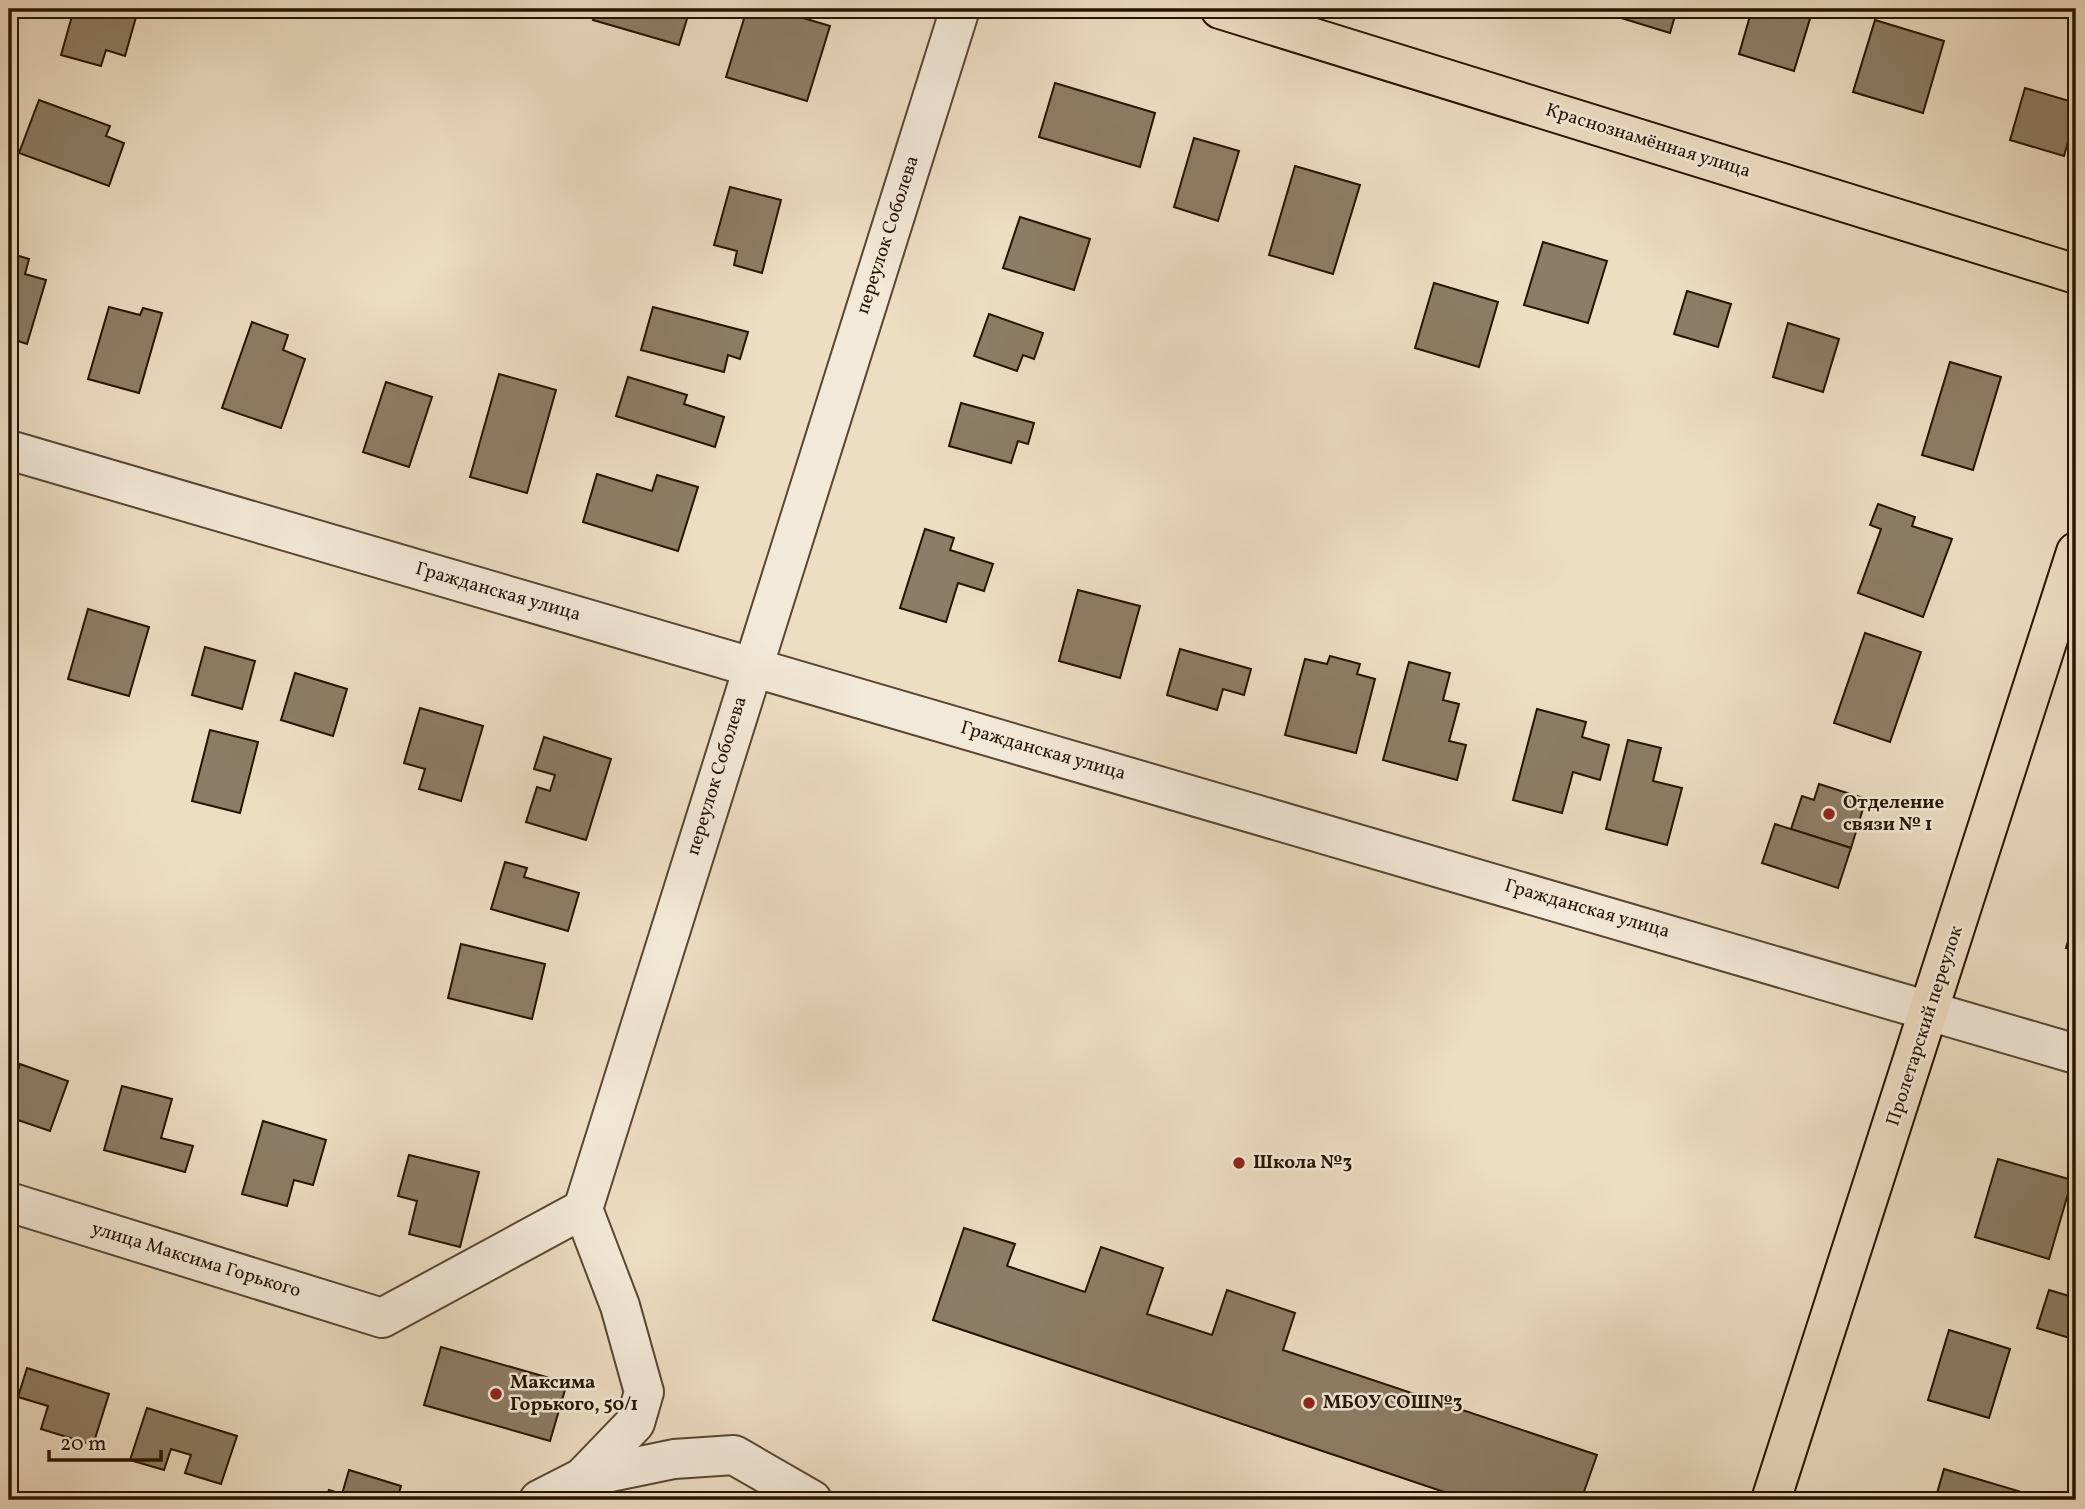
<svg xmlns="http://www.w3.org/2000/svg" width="2085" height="1509" viewBox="0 0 2085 1509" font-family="Vollkorn,serif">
  <rect width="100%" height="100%" fill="#edddc3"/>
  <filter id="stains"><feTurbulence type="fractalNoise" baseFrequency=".00286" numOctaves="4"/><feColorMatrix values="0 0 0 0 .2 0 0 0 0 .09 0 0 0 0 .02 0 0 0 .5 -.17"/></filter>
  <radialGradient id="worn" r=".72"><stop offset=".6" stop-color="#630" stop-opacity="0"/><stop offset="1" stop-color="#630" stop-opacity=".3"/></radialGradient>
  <g fill="#8d7d66" stroke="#261401" stroke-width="2">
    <path d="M74 9 138 10 125 56 106 50 101 66 61 55Z"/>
    <path d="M597 9H690L679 45 593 20Z"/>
    <path d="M747 9H773L830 26 807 101 726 77Z"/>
    <path d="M1620 9H1677L1670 33 1618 17Z"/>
    <path d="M1752 9H1813L1794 71 1739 54Z"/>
    <path d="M1875 20 1944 41 1923 113 1853 92Z"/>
    <path d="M1055 83 1155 113 1140 167 1039 137Z"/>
    <path d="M2025 88 2076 103V114L2064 156 2010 140Z"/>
    <path d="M39 100 110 126 106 136 124 143 109 186 19 153Z"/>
    <path d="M1194 138 1239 151 1218 221 1174 207Z"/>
    <path d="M1295 166 1360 185 1333 274 1269 255Z"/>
    <path d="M730 187 781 200 762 273 734 265 737 251 714 245Z"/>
    <path d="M1020 217 1090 239 1074 290 1003 268Z"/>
    <path d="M1543 242 1607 261 1588 323 1524 305Z"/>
    <path d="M9 253 29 259 25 274 46 280 27 344 9 338Z"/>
    <path d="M1434 283 1498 302 1479 367 1415 348Z"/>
    <path d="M1687 291 1731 304 1718 347 1674 334Z"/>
    <path d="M109 307 140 315 143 308 162 313 139 393 88 379Z"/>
    <path d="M653 307 748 332 740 359 728 355 724 372 641 350Z"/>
    <path d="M989 314 1043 333 1034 359 1023 355 1017 371 974 356Z"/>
    <path d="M252 322 288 335 283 350 305 359 281 428 222 408Z"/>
    <path d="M1788 323 1839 339 1823 392 1773 377Z"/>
    <path d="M1950 362 2001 377 1973 470 1922 455Z"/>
    <path d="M499 374 556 390 527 493 470 477Z"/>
    <path d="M628 377 687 395 684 404 724 417 715 447 616 416Z"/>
    <path d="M386 382 432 397 409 467 363 452Z"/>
    <path d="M961 403 1034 423 1028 444 1018 441 1011 463 949 446Z"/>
    <path d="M597 474 652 491 657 475 698 487 678 551 583 522Z"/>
    <path d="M1878 504 1915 517 1912 526 1952 539 1923 617 1858 593 1881 529 1870 525Z"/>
    <path d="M925 529 954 538 950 550 993 564 984 591 958 583 946 622 900 608Z"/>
    <path d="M1078 590 1140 606 1120 678 1059 661Z"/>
    <path d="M88 609 149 627 129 696 68 679Z"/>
    <path d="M1865 633 1921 652 1890 742 1834 723Z"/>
    <path d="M205 647 255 661 242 709 192 695Z"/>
    <path d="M1180 649 1251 669 1244 695 1223 689 1217 710 1167 695Z"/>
    <path d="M1330 656 1360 664 1357 674 1375 679 1356 753 1285 735 1305 659 1327 664Z"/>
    <path d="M1409 662 1450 673 1443 700 1459 704 1449 741 1466 745 1457 780 1383 760Z"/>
    <path d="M295 673 347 689 333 736 281 720Z"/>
    <path d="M420 708 483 726 461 801 419 789 425 769 404 763Z"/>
    <path d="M1537 709 1586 722 1582 737 1609 745 1600 780 1573 772 1562 813 1513 800Z"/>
    <path d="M210 730 258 742 240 813 192 801Z"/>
    <path d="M544 737 611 759 586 840 526 822 537 787 550 791 555 775 534 769Z"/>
    <path d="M1628 740 1661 748 1653 781 1682 788 1667 845 1606 829Z"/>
    <path d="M1819 784 1866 799 1851 848 1791 829 1802 796 1814 800Z"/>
    <path d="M1775 824 1851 848 1838 888 1762 863Z"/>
    <path d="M505 862 527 868 524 877 579 893 568 931 491 909Z"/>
    <path d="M2076 914V951L2066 948Z"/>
    <path d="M461 944 545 964 532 1019 448 998Z"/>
    <path d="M20 1064 68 1081 50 1131 9 1117V1096Z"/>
    <path d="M122 1086 172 1099 161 1138 193 1146 185 1172 104 1150Z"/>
    <path d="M263 1121 326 1140 313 1185 294 1180 287 1206 242 1194Z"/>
    <path d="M409 1155 479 1172 460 1247 409 1234 417 1201 398 1196Z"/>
    <path d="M1998 1159 2072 1180 2049 1259 1975 1237Z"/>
    <path d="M964 1228 1015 1244 1007 1266 1085 1292 1101 1247 1163 1268 1147 1314 1212 1335 1227 1290 1295 1313 1283 1350 1597 1455 1581 1500H1468L933 1320Z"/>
    <path d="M2049 1290 2076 1298V1340L2037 1328Z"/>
    <path d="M1949 1330 2010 1349 1989 1418 1928 1400Z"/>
    <path d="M441 1347 567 1383 550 1441 424 1405Z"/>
    <path d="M27 1368 109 1394 93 1445 41 1429 48 1406 18 1397Z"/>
    <path d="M147 1408 237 1436 221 1484 185 1473 191 1455 171 1449 164 1470 130 1460Z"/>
    <path d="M1944 1469 2045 1499 2044 1500H1935Z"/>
    <path d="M349 1470 401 1486 397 1500H325L329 1490 342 1494Z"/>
  </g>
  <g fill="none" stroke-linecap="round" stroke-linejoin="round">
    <g stroke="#584632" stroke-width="42">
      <g id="minor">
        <path d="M9 450 2076 1054"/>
        <path d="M9 1202 382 1318 583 1209"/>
        <path d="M582 1478 674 1459 734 1455 812 1500"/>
        <path d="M539 1500 582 1478 635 1423 644 1392 620 1306 583 1209 960 9"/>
      </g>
    </g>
    <g stroke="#261401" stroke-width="42">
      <g id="major">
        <path d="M1220 9 2076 274"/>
        <path d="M1771 1500 2076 552"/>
      </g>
    </g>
    <use href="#minor" stroke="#f3e9d8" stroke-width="38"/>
    <use href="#major" stroke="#edddc3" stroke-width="38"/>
  </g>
  <g fill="#8f2418" stroke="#f3e9d8" stroke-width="2.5">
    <circle cx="1829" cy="814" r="7"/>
    <circle cx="1239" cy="1163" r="7"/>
    <circle cx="496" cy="1394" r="7"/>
    <circle cx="1309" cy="1403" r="7"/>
  </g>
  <g text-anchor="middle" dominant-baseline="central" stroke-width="5" stroke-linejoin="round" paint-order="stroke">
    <g font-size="19" fill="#261401" stroke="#f3e9d8">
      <text transform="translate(1648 141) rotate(17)">Краснознамённая улица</text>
      <text transform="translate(888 235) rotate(-72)">переулок Соболева</text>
      <text transform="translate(498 592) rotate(16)">Гражданская улица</text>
      <text transform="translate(1043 751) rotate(16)">Гражданская улица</text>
      <text transform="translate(717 776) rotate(-73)">переулок Соболева</text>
      <text transform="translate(1587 909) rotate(16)">Гражданская улица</text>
      <text transform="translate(1925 1026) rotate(-72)">Пролетарский переулок</text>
      <text transform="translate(196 1260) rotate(17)">улица Максима Горького</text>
    </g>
    <g font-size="19" font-weight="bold" fill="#261401" stroke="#f3e9d8" text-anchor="start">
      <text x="1843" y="803">Отделение<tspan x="1843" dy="22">связи № 1</tspan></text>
      <text x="1253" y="1163">Школа №3</text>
      <text x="510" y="1383">Максима<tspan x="510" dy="22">Горького, 50/1</tspan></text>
      <text x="1323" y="1403">МБОУ СОШ№3</text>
    </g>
  </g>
  <rect width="2085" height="1509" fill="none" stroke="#edddc3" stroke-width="35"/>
  <rect x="10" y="10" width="2064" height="1488" fill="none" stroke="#261401" stroke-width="3.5"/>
  <rect x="18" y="18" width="2050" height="1474" fill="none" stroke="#261401" stroke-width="2"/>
  <path d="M49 1450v10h112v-10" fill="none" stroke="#261401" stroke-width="3.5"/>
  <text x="60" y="1450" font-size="21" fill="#261401" stroke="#f3e9d8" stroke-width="5" paint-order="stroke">20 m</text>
  <rect width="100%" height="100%" filter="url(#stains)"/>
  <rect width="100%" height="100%" fill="url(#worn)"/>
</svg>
